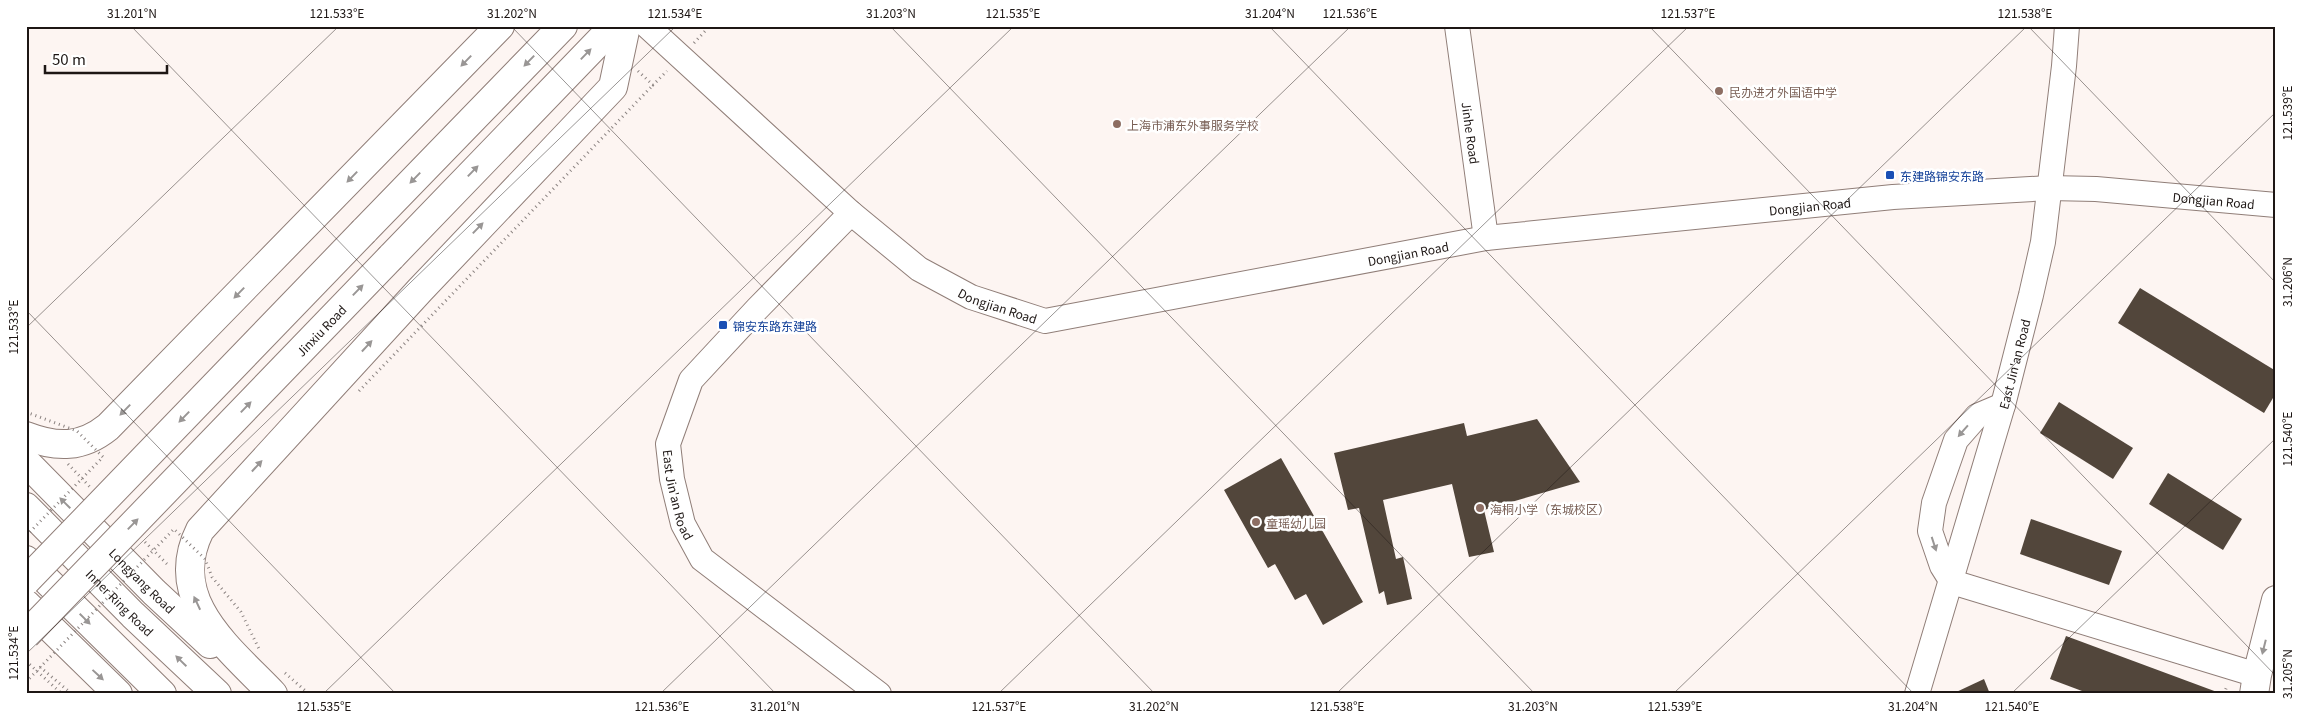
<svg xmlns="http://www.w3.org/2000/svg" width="2302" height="720" viewBox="0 0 2302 720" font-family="Georgia,'Noto Sans SC',serif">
  <rect width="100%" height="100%" fill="#fdf5f2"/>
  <g fill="#52463b">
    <path d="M2140 288 2276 371V393L2264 413 2118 323Z"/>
    <path d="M2059 402 2133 448 2113 479 2040 433Z"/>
    <path d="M1537 419 1580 482 1484 510 1494 552 1469 557 1452 484 1383 500 1396 559 1403 557 1412 599 1387 605 1384 591 1379 594 1359 508 1348 510 1334 453 1464 423 1467 436Z"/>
    <path d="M1281 458 1363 602 1323 625 1306 594 1295 600 1275 564 1268 568 1224 490Z"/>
    <path d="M2168 473 2242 519 2223 550 2149 504Z"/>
    <path d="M2031 519 2122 551 2109 585 2020 554Z"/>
    <path d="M2066 636 2217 692V694H2090L2050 679Z"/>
    <path d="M1984 679 1990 694H1952Z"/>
  </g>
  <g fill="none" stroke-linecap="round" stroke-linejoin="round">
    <g stroke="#907e78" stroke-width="26">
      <g id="minor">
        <path id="s1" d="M647 26 851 213 919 269 971 297 1045 321 1486 238 1893 197 2049 188 2096 189 2276 205"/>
        <path id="s2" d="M1457 26 1486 238"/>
        <path id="s3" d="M851 213 757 309 691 380 668 444 672 479 683 524 702 559 879 694"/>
        <path d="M2003 405 1977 416 1956 440 1934 503 1930 531 1942 566 1952 582 2257 675"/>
        <path id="s4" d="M1917 694 2003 405 2031 295 2043 242 2064 66 2067 26"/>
      </g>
    </g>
    <g stroke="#907e78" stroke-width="30">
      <g id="major">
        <path d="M364 231 563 26"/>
        <path d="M391 257 614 26"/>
        <path d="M26 436C57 448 82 448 108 427L500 26"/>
        <path id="s5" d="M26 462 154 592 210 644"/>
        <path d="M26 604 118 694"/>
        <path d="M273 694C229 648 165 600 200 530L420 290 613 87 626 26"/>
        <path d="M2254 694 2257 675 2276 600"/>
      </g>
    </g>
    <g stroke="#907e78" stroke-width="30">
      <g id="highway">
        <path id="s6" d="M26 507 133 615 217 694"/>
        <path d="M26 560 162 694"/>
      </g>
    </g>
    <g stroke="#8b8381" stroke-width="3" stroke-dasharray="1 4" stroke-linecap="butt">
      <path d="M694 43 707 29 706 26"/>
      <path d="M638 71 653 85 667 71"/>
      <path d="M359 391 653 85"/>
      <path d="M68 464 90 487"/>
      <path d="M145 542 169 566"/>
      <path d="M26 661 62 694"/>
      <path d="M40 667 72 694"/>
      <path d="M285 673 309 694"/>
      <path d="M2224 694 2227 686"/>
    </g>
    <use href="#minor" stroke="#fff" stroke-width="24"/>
    <use href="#major" stroke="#fff" stroke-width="28"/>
    <use href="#highway" stroke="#fff" stroke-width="28"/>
    <g stroke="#907e78" stroke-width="30" stroke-linecap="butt">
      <g id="major-bridge">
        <path d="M26 581 364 231"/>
        <path id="s7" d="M26 635 391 257"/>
      </g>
    </g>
    <g stroke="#8b8381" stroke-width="3" stroke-dasharray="1 4" stroke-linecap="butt">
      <path d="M26 412 77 431 103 457 26 536"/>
      <path d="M26 682 174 529 205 559 212 577 241 612 259 649"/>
    </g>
    <use href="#major-bridge" stroke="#fff" stroke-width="28"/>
  </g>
  <defs><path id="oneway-solid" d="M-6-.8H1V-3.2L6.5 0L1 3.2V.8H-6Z" transform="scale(1.25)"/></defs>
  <g fill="#999695">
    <use href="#oneway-solid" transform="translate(586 54) rotate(-46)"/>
    <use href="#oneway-solid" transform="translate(466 61) rotate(134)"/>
    <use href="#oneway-solid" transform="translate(529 61) rotate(134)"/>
    <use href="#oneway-solid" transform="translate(473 171) rotate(-46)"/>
    <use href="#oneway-solid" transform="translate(352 177) rotate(134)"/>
    <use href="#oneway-solid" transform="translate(415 178) rotate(134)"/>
    <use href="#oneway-solid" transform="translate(478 228) rotate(-46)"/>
    <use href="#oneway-solid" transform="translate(358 290) rotate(-46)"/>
    <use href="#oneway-solid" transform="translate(239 293) rotate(134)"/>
    <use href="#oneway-solid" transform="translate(367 346) rotate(-47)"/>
    <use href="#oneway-solid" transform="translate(246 407) rotate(-46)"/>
    <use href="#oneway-solid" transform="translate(125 410) rotate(134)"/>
    <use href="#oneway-solid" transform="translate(184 417) rotate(134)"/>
    <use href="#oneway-solid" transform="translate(1963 431) rotate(131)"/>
    <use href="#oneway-solid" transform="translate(257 466) rotate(-47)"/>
    <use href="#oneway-solid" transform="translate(65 503) rotate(-135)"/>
    <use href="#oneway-solid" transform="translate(133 524) rotate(-46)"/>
    <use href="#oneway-solid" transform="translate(1934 544) rotate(72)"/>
    <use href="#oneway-solid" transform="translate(197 603) rotate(-115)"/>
    <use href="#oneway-solid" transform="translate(85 619) rotate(45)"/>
    <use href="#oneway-solid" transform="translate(2264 647) rotate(104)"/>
    <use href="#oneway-solid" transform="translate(181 661) rotate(-136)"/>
    <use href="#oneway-solid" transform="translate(98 675) rotate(43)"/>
  </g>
  <path fill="none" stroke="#1d1614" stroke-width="1" stroke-opacity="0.45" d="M131 26 776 694M511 26 1155 694M890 26 1535 694M1269 26 1914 694M1649 26 2276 676M2028 26 2276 283M26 310 396 694M26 328 339 26M26 654 676 26M323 694 1014 26M660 694 1351 26M998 694 1689 26M1336 694 2027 26M1673 694 2276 112M2011 694 2276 438"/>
  <g fill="#8d6e63" stroke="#fff" stroke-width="2">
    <circle cx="1719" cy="91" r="5"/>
    <circle cx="1117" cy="124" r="5"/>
    <circle cx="1480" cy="508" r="5"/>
    <circle cx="1256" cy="522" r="5"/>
  </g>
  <g fill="#1a4fb4" stroke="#fff" stroke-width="2">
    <rect x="1885" y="170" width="10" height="10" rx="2.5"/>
    <rect x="718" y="320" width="10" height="10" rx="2.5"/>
  </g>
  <g text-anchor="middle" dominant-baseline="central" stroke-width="5" stroke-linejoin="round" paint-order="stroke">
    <g font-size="12" fill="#785e54" stroke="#fff" text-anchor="start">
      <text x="1729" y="91">民办进才外国语中学</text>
      <text x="1127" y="124">上海市浦东外事服务学校</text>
      <text x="1490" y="508">海桐小学（东城校区）</text>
      <text x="1266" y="522">童瑶幼儿园</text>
    </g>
    <g font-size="12" fill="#1d1614" stroke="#fff">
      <text stroke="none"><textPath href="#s2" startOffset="108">Jinhe Road</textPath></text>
      <text stroke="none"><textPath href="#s1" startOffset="1681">Dongjian Road</textPath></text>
      <text stroke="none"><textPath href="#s1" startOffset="1276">Dongjian Road</textPath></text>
      <text stroke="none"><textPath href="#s1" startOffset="871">Dongjian Road</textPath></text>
      <text stroke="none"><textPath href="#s1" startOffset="452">Dongjian Road</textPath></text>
      <text stroke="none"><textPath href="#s7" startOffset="424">Jinxiu Road</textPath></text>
      <text stroke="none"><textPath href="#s4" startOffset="344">East Jin'an Road</textPath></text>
      <text stroke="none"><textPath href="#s3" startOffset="351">East Jin'an Road</textPath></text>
      <text stroke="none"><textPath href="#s5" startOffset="166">Longyang Road</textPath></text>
      <text stroke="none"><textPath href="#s6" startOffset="134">Inner Ring Road</textPath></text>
    </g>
    <g font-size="12" fill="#164399" stroke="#fff" text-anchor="start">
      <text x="1900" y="175">东建路锦安东路</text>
      <text x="733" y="325">锦安东路东建路</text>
    </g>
  </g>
  <rect width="2302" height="720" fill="none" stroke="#ffffff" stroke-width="55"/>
  <path d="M45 65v8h122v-8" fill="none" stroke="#1d1614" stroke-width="2.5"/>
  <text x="52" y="65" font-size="15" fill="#1d1614" stroke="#ffffff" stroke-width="4" paint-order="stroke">50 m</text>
  <rect x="28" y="28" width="2246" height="664" fill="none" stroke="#1d1614" stroke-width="2"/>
  <g font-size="12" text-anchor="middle" fill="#1d1614">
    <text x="132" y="18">31.201°N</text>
    <text x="337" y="18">121.533°E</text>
    <text x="512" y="18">31.202°N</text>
    <text x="675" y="18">121.534°E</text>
    <text x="891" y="18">31.203°N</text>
    <text x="1013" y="18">121.535°E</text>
    <text x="1270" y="18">31.204°N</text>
    <text x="1350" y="18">121.536°E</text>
    <text x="1688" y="18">121.537°E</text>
    <text x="2025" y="18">121.538°E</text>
    <text transform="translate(2288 113) rotate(-90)" y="4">121.539°E</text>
    <text transform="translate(2288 282) rotate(-90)" y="4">31.206°N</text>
    <text transform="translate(14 327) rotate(-90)" y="4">121.533°E</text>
    <text transform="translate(2288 439) rotate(-90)" y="4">121.540°E</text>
    <text transform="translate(14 653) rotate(-90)" y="4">121.534°E</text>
    <text transform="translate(2288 674) rotate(-90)" y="4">31.205°N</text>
    <text x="324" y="711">121.535°E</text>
    <text x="662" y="711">121.536°E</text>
    <text x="775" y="711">31.201°N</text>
    <text x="999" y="711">121.537°E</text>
    <text x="1154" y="711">31.202°N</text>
    <text x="1337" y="711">121.538°E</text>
    <text x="1533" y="711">31.203°N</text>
    <text x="1675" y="711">121.539°E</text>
    <text x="1913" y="711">31.204°N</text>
    <text x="2012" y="711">121.540°E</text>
  </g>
</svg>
